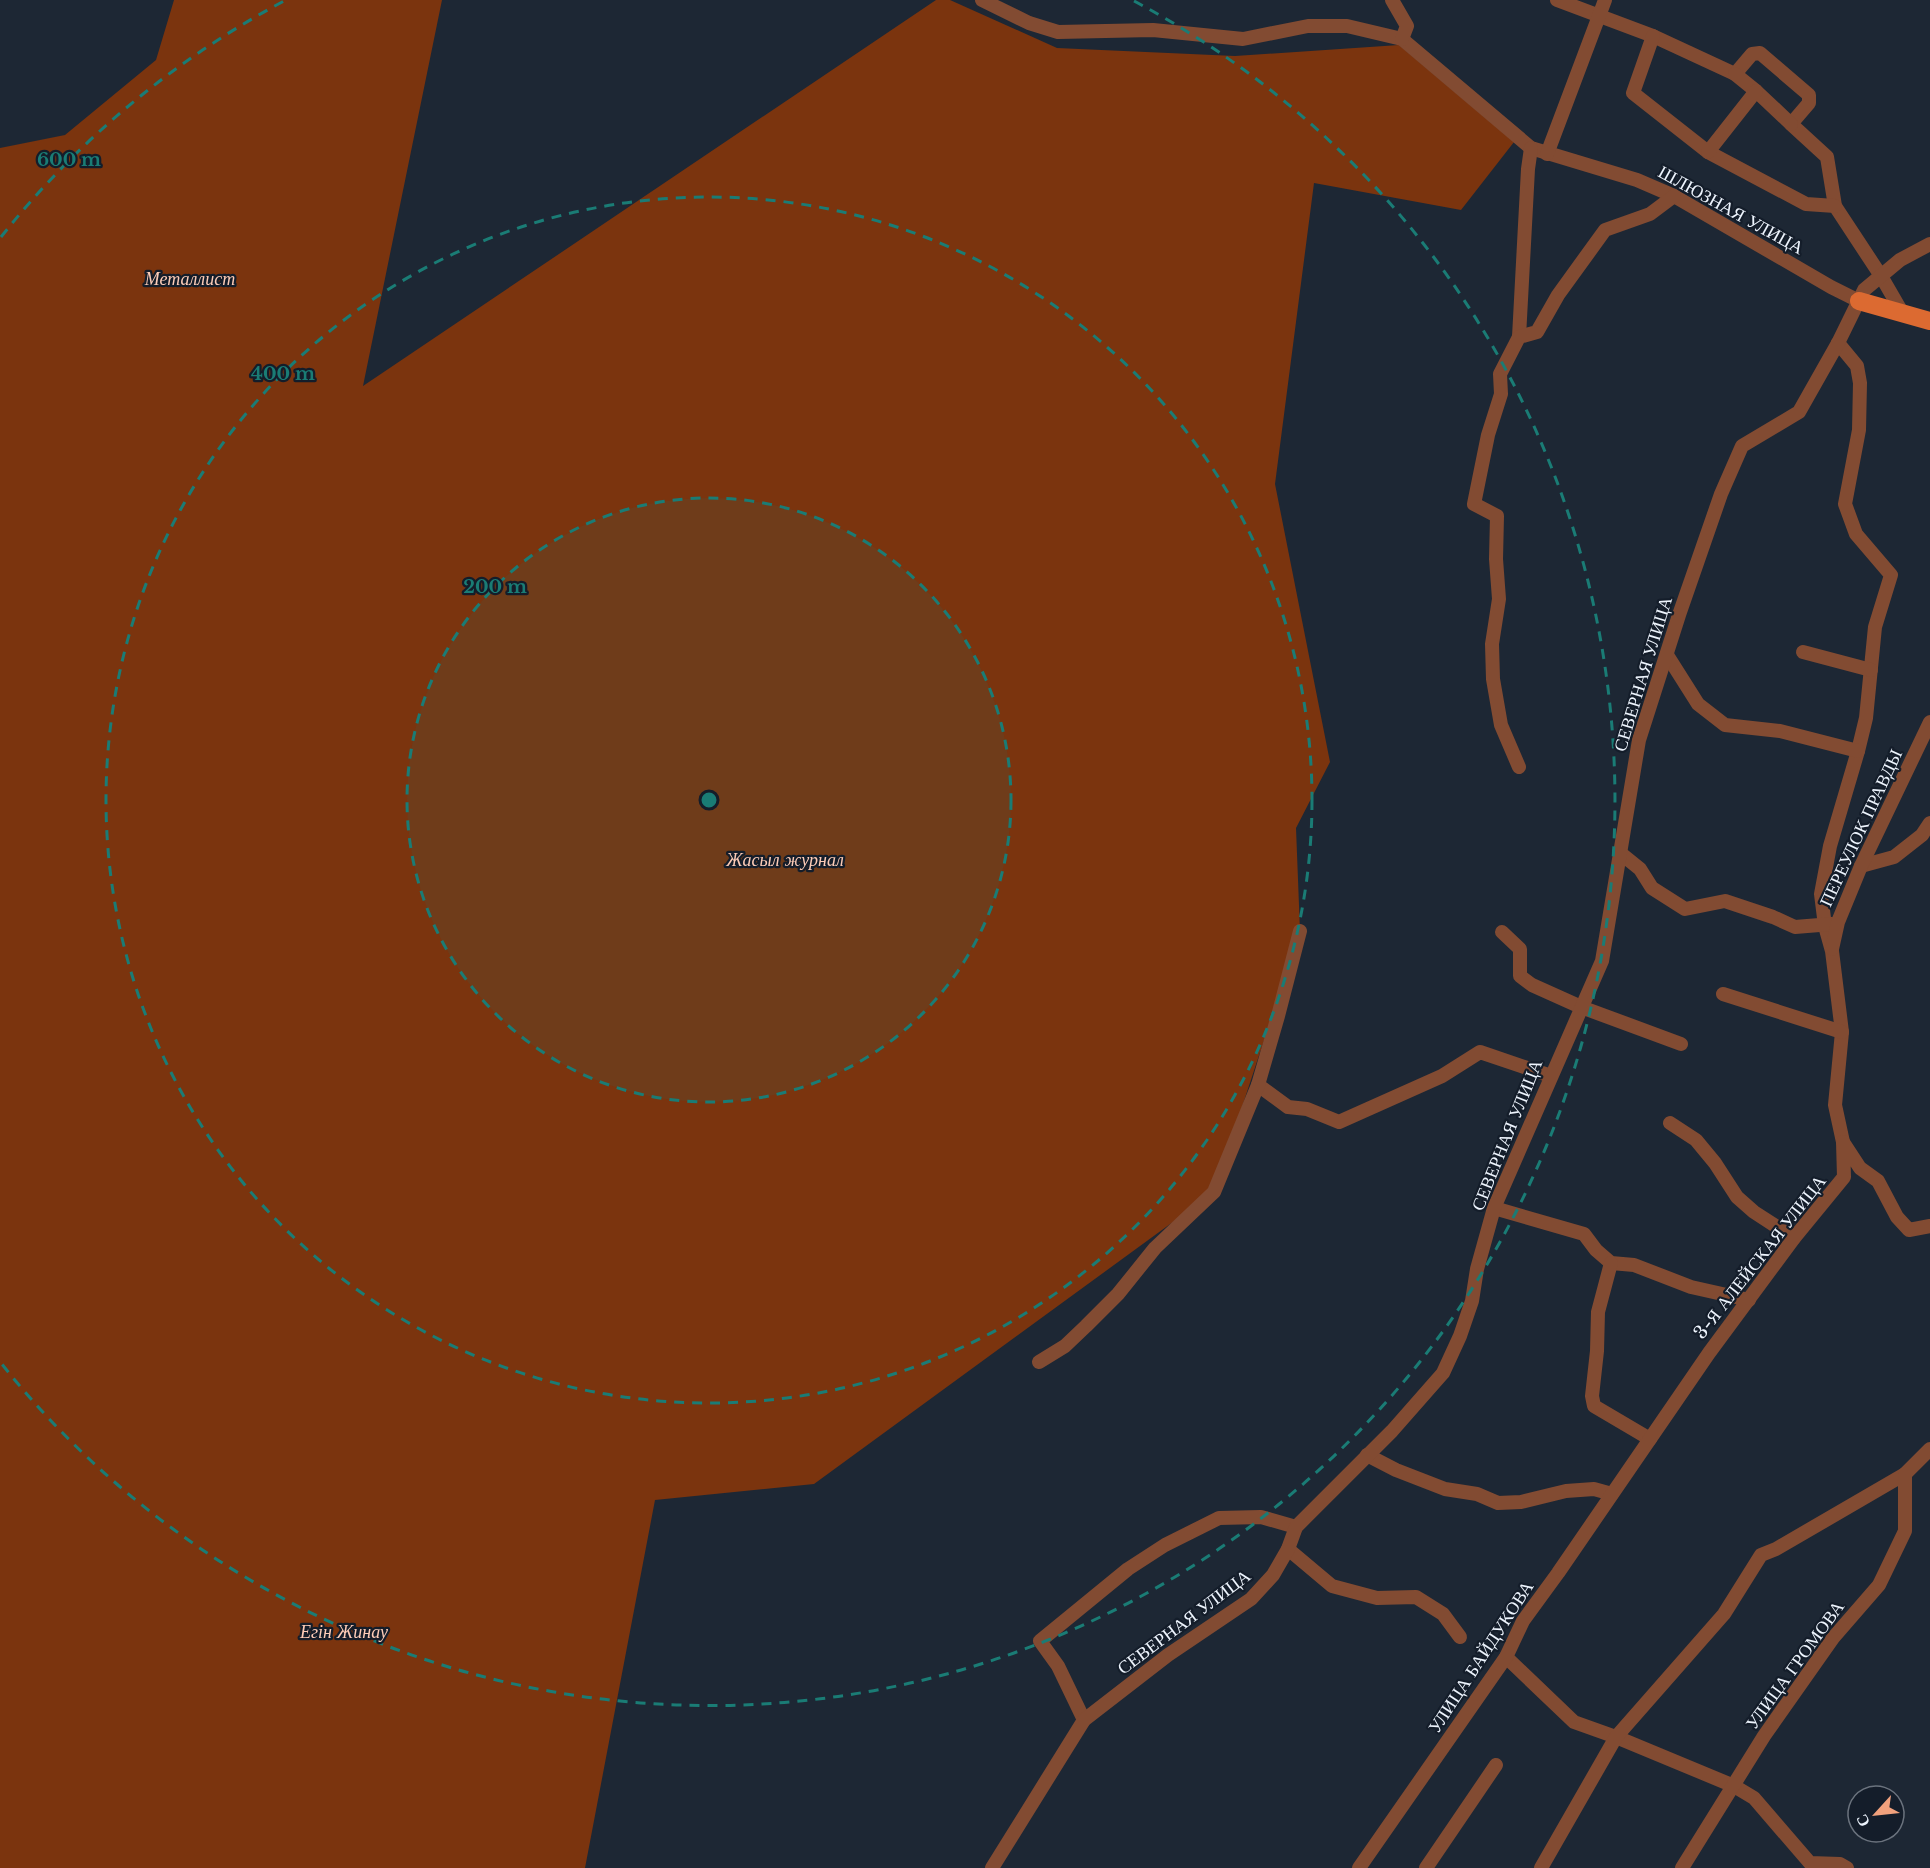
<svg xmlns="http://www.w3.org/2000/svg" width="1930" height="1868" viewBox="0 0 1930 1868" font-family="'Libre Baskerville',serif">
  <rect width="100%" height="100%" fill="#1d2734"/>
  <path fill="#7b340e" d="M174 0H442L363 386 936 0H950L1057 48 1235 56 1399 45 1514 142 1461 210 1314 183 1275 484 1330 762 1296 828 1300 931 1214 1192 814 1484 655 1500 585 1868H0V148L65 135 156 60Z"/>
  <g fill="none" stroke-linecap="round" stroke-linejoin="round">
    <g stroke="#824b32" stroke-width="14">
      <path d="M982 0 1029 23 1058 32 1153 30 1243 39 1308 26H1347L1402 39 1531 148 1637 180 1674 196 1831 287 1859 301"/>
      <path d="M1392 0 1407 26 1402 39"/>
      <path d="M1557 0 1653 36 1735 74 1752 54 1760 53 1809 95V103L1791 124 1827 157 1835 206 1881 276 1903 314"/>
      <path d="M1653 36 1633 93 1708 152 1806 204 1835 206"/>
      <path d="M1735 74 1756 91 1791 124"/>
      <path d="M1708 152 1756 91"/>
      <path d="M1547 154 1605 0"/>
      <path d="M1519 337 1528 169 1531 148"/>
      <path d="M1838 343 1857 366 1860 383 1859 430 1845 504 1856 534 1891 575 1875 627 1866 718 1858 751 1830 846 1821 894 1825 926 1832 951 1842 1032 1835 1105 1843 1142"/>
      <path d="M1803 652 1871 670"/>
      <path d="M1667 655 1698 704 1725 725 1780 731 1858 751"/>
      <path d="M1519 767 1501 725 1493 679 1492 644 1499 599 1496 559 1497 516 1474 504 1488 435 1501 394 1500 374 1519 337 1537 332 1558 295 1605 230 1650 214 1674 196"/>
      <path d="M1619 852 1640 869 1652 888 1685 909 1725 901 1773 917 1795 927 1832 924"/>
      <path d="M1861 866 1894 857 1922 835 1930 823"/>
      <path d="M1502 932 1520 949V976L1532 985 1581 1007 1681 1044"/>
      <path d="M1832 949 1838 922 1861 866 1930 722"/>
      <path d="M1723 994 1842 1032"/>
      <path d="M1258 1085 1288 1107 1307 1109 1339 1122 1442 1076 1480 1052 1551 1076"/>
      <path d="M1670 1123 1696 1140 1715 1163 1737 1197 1754 1212 1794 1238"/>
      <path d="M1494 1208 1584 1234 1596 1250 1611 1263 1634 1265 1691 1287 1749 1300"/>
      <path d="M1611 1263 1598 1312 1597 1351 1592 1396 1594 1406 1650 1439"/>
      <path d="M1039 1362 1065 1346 1086 1326 1118 1294 1155 1248 1214 1192 1258 1085 1278 1016 1300 931"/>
      <path d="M1367 1455 1396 1470 1445 1489 1477 1494 1498 1503 1521 1502 1566 1491 1594 1489 1612 1494"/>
      <path d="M1288 1549 1332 1586 1377 1598 1416 1597 1443 1614 1460 1637"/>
      <path d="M1506 1657 1574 1722 1616 1737 1734 1786 1754 1798 1810 1863 1840 1864 1847 1868"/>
      <path d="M1084 1720 1058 1666 1040 1641 1128 1569 1165 1545 1219 1518 1261 1517 1296 1527"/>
      <path d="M992 1868 1084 1720 1168 1655 1251 1599 1273 1575 1288 1549 1296 1527 1392 1431 1443 1373 1460 1336 1472 1301 1477 1269 1494 1208 1602 961 1639 740 1679 615 1721 494 1742 446 1799 412 1838 343 1864 290 1900 260 1930 244"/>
      <path d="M1359 1868 1506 1657 1523 1621 1558 1573 1709 1353 1794 1238 1844 1177 1843 1142 1860 1168 1878 1181 1897 1217 1909 1230 1930 1226"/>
      <path d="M1426 1868 1496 1765"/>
      <path d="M1541 1868 1616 1737 1724 1614 1761 1555 1776 1549 1905 1474"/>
      <path d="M1682 1868 1764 1736 1833 1638 1879 1585 1905 1531V1474L1930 1449"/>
    </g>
    <path stroke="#dc6a31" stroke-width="18" d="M1859 301 1930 321"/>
  </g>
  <circle cx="709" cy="800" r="302" fill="#1a7c75" fill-opacity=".12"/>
  <g fill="none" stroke="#1a7c75" stroke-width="3" stroke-dasharray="10 8">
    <circle cx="709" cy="800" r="302"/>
    <circle cx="709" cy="800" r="603"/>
    <path d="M1 237A905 905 0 0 1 284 1M1134 1A905 905 0 1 1 1 1363"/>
  </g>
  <g text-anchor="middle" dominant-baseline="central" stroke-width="4.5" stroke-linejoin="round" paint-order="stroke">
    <g font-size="18" fill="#edf4fd" stroke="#141d2a">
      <text transform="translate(1731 210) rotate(29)">ШЛЮЗНАЯ УЛИЦА</text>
      <text transform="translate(1643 674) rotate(-73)">СЕВЕРНАЯ УЛИЦА</text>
      <text transform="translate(1861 828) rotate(-65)">ПЕРЕУЛОК ПРАВДЫ</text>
      <text transform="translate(1507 1135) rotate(-68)">СЕВЕРНАЯ УЛИЦА</text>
      <text transform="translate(1760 1257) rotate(-52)">3-Я АЛЕЙСКАЯ УЛИЦА</text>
      <text transform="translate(1184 1622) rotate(-37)">СЕВЕРНАЯ УЛИЦА</text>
      <text transform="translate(1481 1657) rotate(-57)">УЛИЦА БАЙДУКОВА</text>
      <text transform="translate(1795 1665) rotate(-54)">УЛИЦА ГРОМОВА</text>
    </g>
    <g font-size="18" font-style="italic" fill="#fdccb7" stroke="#141d2a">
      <text x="190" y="279">Металлист</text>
      <text x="785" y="860">Жасыл журнал</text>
      <text x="344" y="1632">Егін Жинау</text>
    </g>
  </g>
  <circle cx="709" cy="800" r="9" fill="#1a7c75" stroke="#141d2a" stroke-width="3"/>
  <g font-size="18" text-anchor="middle" font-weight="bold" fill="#1a7c75" stroke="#141d2a" stroke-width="4.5" stroke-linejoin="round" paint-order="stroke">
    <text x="69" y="166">600 m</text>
    <text x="283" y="380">400 m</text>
    <text x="495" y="593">200 m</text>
  </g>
  <g transform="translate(1876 1814) rotate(243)"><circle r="28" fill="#141d2a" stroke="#6b737e" stroke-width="1.5"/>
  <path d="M0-4.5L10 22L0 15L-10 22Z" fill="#f1a17d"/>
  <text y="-9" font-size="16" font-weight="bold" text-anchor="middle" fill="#edf4fd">С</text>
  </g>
</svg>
